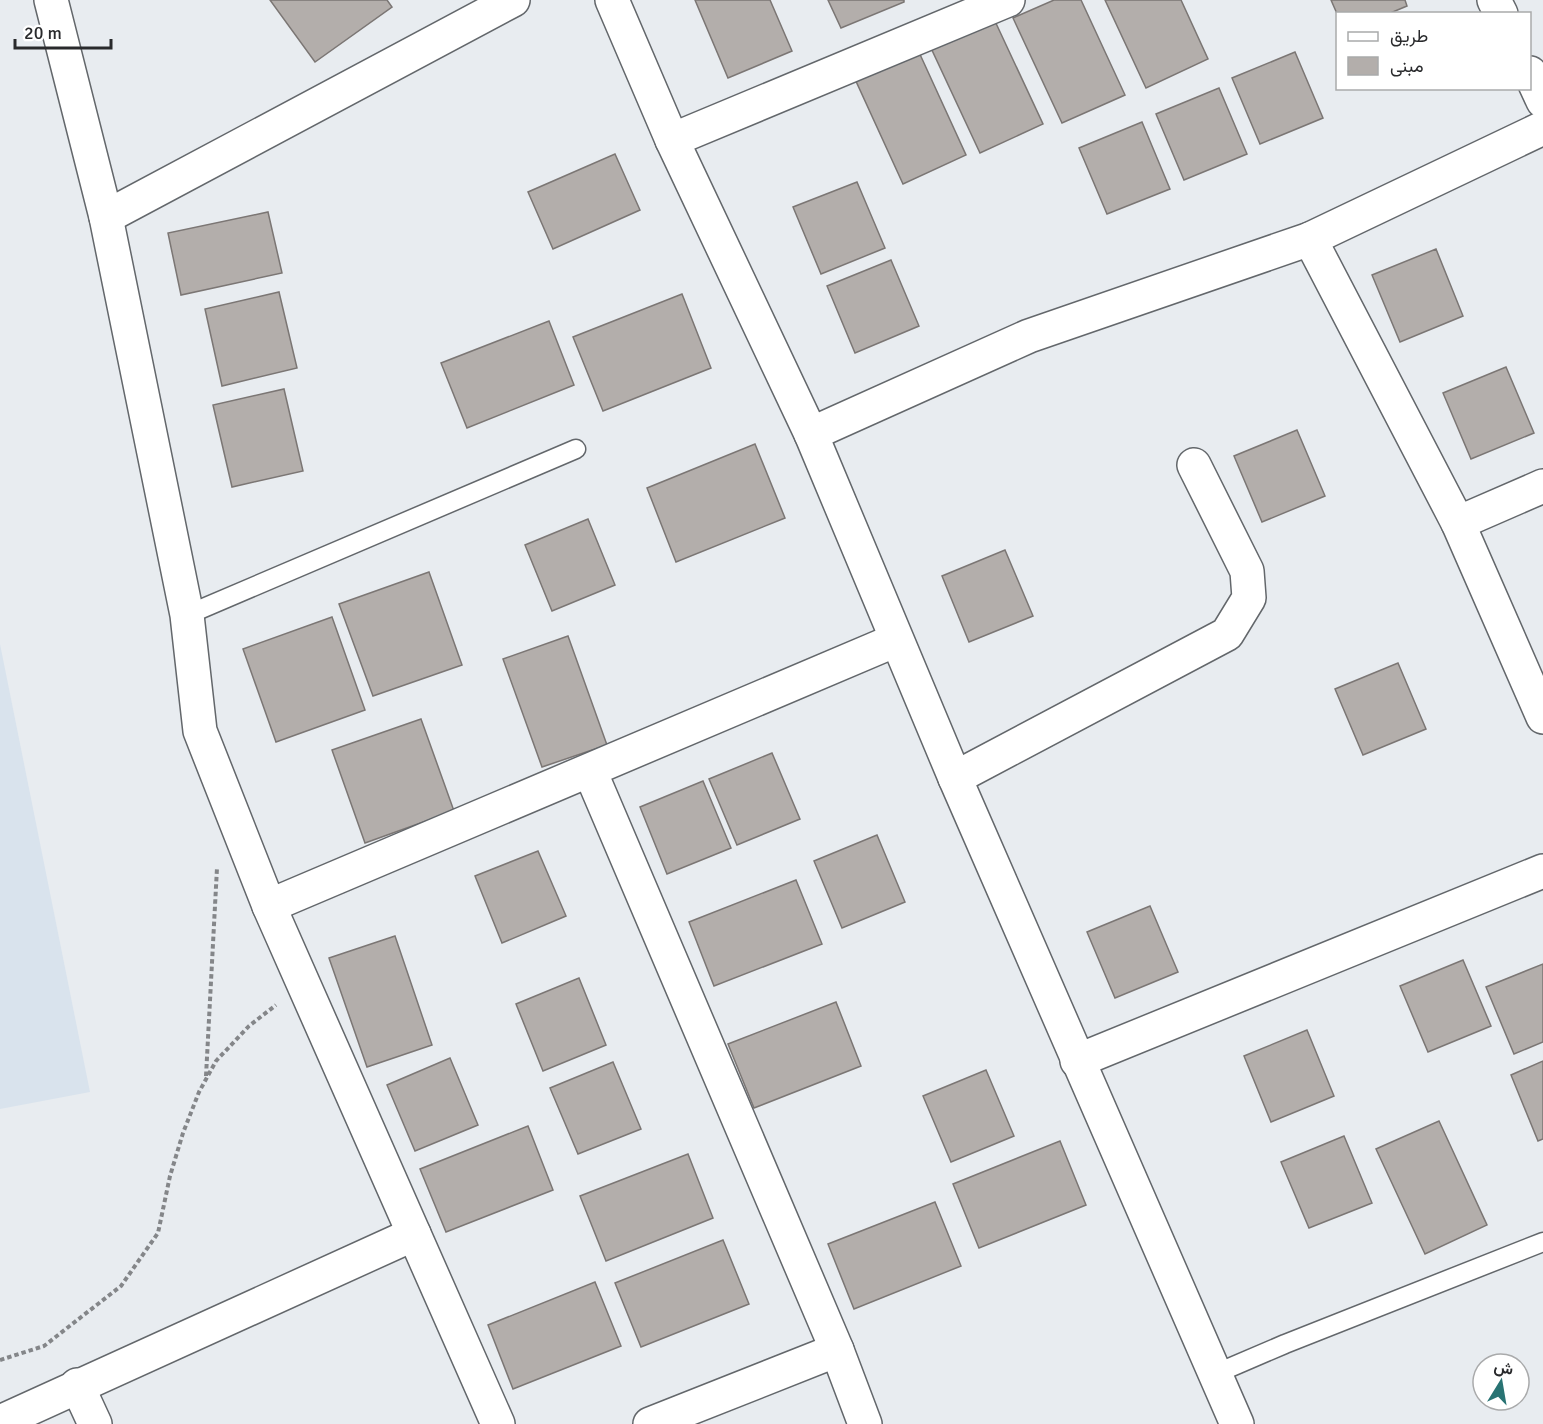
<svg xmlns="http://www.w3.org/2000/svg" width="1543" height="1424" viewBox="0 0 1543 1424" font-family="Signika,Vazirmatn,sans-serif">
  <rect width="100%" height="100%" fill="#e8ecf0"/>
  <path fill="#d9e3ed" d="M0 644 90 1092 0 1109Z"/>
  <g fill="#b3aeab" stroke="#7b7674" stroke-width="1.5">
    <path d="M270 0H387L392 7 315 62Z"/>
    <path d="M695 0H770L792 51 728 78Z"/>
    <path d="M828 0H904V2L841 28Z"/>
    <path d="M1054 0H1081L1125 95 1062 123 1013 18Z"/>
    <path d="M1105 0H1181L1208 59 1146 88Z"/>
    <path d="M1331 0H1405L1407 6 1388 14H1338V16Z"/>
    <path d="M994 19 1043 124 980 153 931 48Z"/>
    <path d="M918 50 966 155 903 184 855 79Z"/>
    <path d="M1295 52 1323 118 1260 144 1232 78Z"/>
    <path d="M1219 88 1247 154 1184 180 1156 114Z"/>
    <path d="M1142 122 1170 189 1107 214 1079 148Z"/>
    <path d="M615 154 640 210 553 249 528 192Z"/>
    <path d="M857 182 885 248 821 274 793 207Z"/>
    <path d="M268 212 282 273 181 295 168 233Z"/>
    <path d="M1436 249 1463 316 1400 342 1372 275Z"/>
    <path d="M891 260 919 326 855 353 827 286Z"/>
    <path d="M279 292 297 368 222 386 205 309Z"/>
    <path d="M682 294 711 368 603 411 573 337Z"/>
    <path d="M549 321 574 385 467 428 441 363Z"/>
    <path d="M1506 367 1534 433 1471 459 1443 393Z"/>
    <path d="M284 389 303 471 232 487 213 405Z"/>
    <path d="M1297 430 1325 496 1262 522 1234 456Z"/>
    <path d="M755 444 785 518 676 562 647 488Z"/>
    <path d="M588 519 615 585 552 611 525 545Z"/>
    <path d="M1005 550 1033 616 969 642 942 576Z"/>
    <path d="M429 572 462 665 373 696 339 604Z"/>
    <path d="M332 617 365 710 276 742 243 649Z"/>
    <path d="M568 636 607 745 542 767 503 659Z"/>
    <path d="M1398 663 1426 729 1363 755 1335 689Z"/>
    <path d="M421 719 454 811 365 843 332 750Z"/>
    <path d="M772 753 800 819 737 845 709 779Z"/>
    <path d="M703 781 731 848 667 874 640 807Z"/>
    <path d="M877 835 905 902 842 928 814 861Z"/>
    <path d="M538 851 566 916 502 943 475 876Z"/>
    <path d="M796 880 822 944 714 986 689 922Z"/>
    <path d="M1150 906 1178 972 1115 998 1087 932Z"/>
    <path d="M395 936 432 1045 367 1067 329 958Z"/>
    <path d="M1463 960 1491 1026 1428 1052 1400 986Z"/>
    <path d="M1543 964V1042L1514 1054 1486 987Z"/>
    <path d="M579 978 606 1045 543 1071 516 1004Z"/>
    <path d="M836 1002 861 1066 754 1108 728 1044Z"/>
    <path d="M1307 1030 1334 1096 1271 1122 1244 1056Z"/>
    <path d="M450 1058 478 1125 415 1151 387 1085Z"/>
    <path d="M1543 1061V1139L1538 1141 1511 1075Z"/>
    <path d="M613 1062 641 1129 578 1154 550 1088Z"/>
    <path d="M986 1070 1014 1136 951 1162 923 1096Z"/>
    <path d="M1439 1121 1487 1225 1425 1254 1376 1149Z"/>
    <path d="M528 1126 553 1190 446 1232 420 1169Z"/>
    <path d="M1344 1136 1372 1203 1309 1228 1281 1162Z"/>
    <path d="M1060 1141 1086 1205 979 1248 953 1184Z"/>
    <path d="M688 1154 713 1218 606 1261 580 1196Z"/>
    <path d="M935 1202 961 1266 854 1309 828 1244Z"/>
    <path d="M723 1240 749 1304 641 1347 615 1283Z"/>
    <path d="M595 1282 621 1346 513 1389 488 1325Z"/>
  </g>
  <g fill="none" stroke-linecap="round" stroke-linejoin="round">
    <g stroke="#63676b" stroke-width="21">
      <g id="lane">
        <path d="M187 615 576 449"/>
        <path d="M1215 1374 1285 1344 1543 1242"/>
      </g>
    </g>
    <g stroke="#63676b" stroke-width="36">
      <g id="street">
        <path d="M51 0 106 217 187 615 200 731 269 906"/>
        <path d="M1494 0 1501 14"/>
        <path d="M1530 73 1543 101"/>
        <path d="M672 140 1008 0"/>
        <path d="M106 217 513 0"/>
        <path d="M1310 239 1458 523 1543 717"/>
        <path d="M1458 523 1543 486"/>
        <path d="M590 771 837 1350 865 1424"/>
        <path d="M955 778 1227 634 1249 598 1247 571 1194 465"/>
        <path d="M77 1385 95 1424"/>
        <path d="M0 1422 414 1234"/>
        <path d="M498 1424 269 906 896 640"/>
        <path d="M650 1424 837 1350"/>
      </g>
    </g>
    <g stroke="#63676b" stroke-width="36">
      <g id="secondary">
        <path d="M612 0 672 140 811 434 955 778 1237 1424"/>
        <path d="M811 434 1029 336 1310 239 1543 128"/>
        <path d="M1077 1061 1543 871"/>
      </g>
    </g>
    <g stroke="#848689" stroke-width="4" stroke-dasharray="4.5 3" stroke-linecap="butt">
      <path d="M206 1076 217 868"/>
      <path d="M0 1360 44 1346 121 1286 158 1233 170 1176 183 1133 199 1092 216 1061 249 1026 276 1005"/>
    </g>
    <use href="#lane" stroke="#fff" stroke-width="18"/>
    <use href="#street" stroke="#fff" stroke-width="33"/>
    <use href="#secondary" stroke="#fff" stroke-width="33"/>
  </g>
  <rect x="1336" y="12" width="195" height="78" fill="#ffffff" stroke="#a9aaab" stroke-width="1.5"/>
  <rect x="1348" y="32" width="30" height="9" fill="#ffffff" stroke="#a9aaab" stroke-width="1.5"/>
  <text x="1390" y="42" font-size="18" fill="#292a2c">طريق</text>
  <rect x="1348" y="57" width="30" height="18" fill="#b3aeab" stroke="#a9aaab" stroke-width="1.5"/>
  <text x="1390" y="72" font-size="18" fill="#292a2c">مبنى</text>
  <g transform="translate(1501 1382) rotate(11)"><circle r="28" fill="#ffffff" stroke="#a9aaab" stroke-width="1.5"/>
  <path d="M0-4.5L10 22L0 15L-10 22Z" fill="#287373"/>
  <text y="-9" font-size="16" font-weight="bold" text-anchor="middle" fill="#292a2c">ش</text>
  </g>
  <path d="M15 39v9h96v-9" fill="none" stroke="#292a2c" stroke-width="3"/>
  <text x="24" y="39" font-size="18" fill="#292a2c" stroke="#ffffff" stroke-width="4.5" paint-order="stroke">20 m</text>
</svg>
